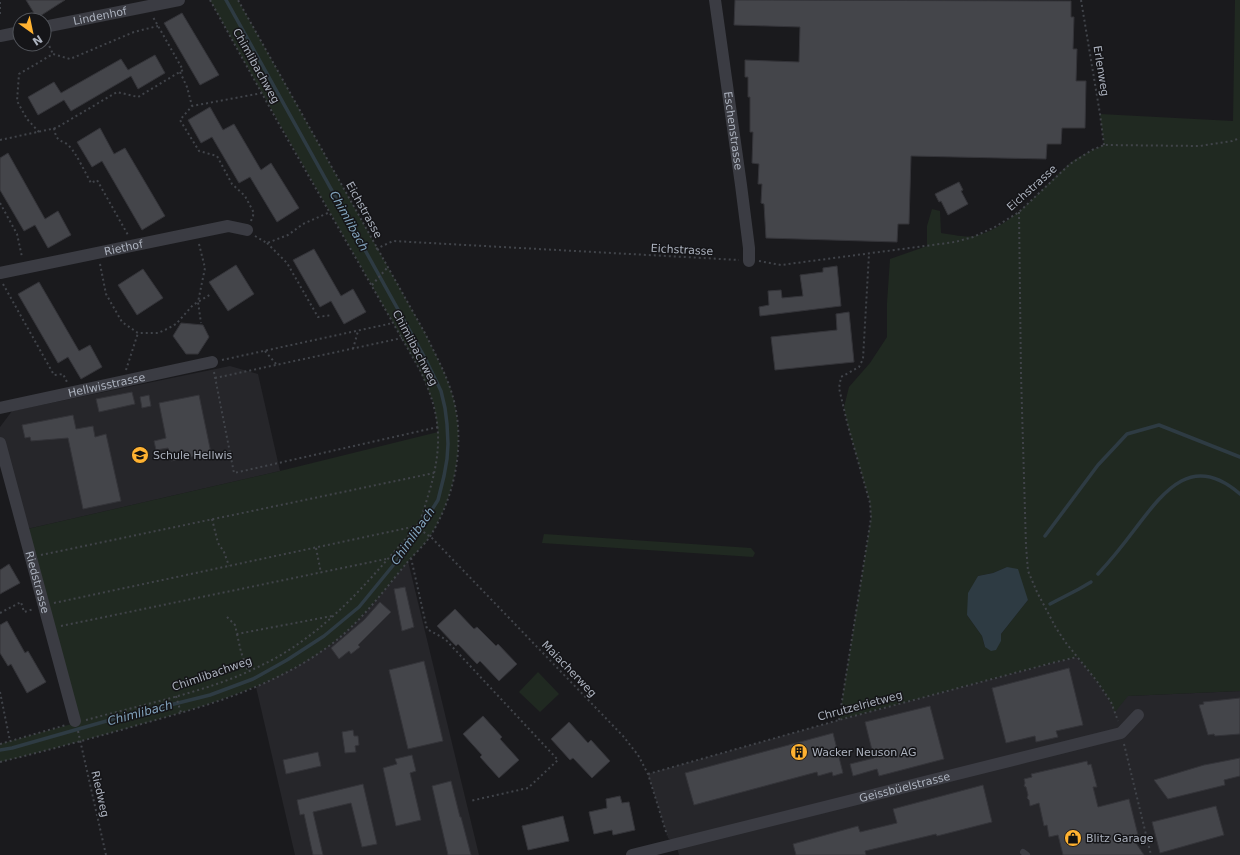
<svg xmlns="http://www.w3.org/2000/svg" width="1240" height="855" viewBox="0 0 1240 855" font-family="'DejaVu Sans',sans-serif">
  <rect width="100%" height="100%" fill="#1a1a1d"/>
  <g fill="#26262a">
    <path d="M230 366 258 374 280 471 23 530 0 443V427L12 411Z"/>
    <path d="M408 561 479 855H295L256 687 296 667 330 645 365 613Z"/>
    <path d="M1077 657 1096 680 1111 702 1127 696 1240 691V855H679L676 844 668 838 648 774 839 720 1052 663Z"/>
  </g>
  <g fill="#202921" fill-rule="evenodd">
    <path d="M210 0H238L426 335C436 356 448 377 454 400 465 446 455 495 431 535 424 546 413 555 405 565 382 593 359 624 329 646 275 685 212 704 149 722 99 736 50 750 0 762V744L75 723 23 530 280 471 438 432 434 404 420 370 262 93Z"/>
    <path d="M1235 0H1240V691L1128 696 1115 712C1106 691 1092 675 1077 657L1052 663 839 720 871 518 870 503 848 426 844 407 849 387 870 363 887 337V303L890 259 927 246V226L932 209 940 211 941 233C950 234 966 238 974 236 1012 228 1041 188 1069 164 1079 156 1092 150 1104 145L1100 114 1233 121ZM1007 567 1028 600 1001 634V641L985 647 982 636 967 615 978 576 993 573Z"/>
    <path d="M544 534 751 548 755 553 753 557 542 543Z"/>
    <path d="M538 672 559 694 540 712 519 692Z"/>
  </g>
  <path fill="#2e3b43" d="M1007 567 1018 569 1028 600 1001 634V641L996 650 991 651 985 647 982 636 967 615 968 593 978 576 993 573Z"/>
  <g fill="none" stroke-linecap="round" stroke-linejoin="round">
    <g stroke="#2e3b43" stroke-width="3.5">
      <path d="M1045 536 1098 465 1113 449 1127 434 1159 425 1240 457"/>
      <path d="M1098 574C1111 560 1123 545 1135 529 1164 491 1192 452 1240 494"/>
      <path d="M1050 604 1079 589 1091 582"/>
      <path d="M0 750 12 748 110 720 210 695 253 679 287 660 324 636 359 607 409 546 438 500 444 476 447 459 448 444 447 424 445 408 441 391 425 358 226 0"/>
    </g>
  </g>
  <g fill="#44454a" stroke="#343439">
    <path d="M26 0H65L37 18Z"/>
    <path d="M735 0 1071 1V17H1074L1073 49H1077L1076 81H1086L1085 128H1062L1061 144H1047L1046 159 911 156 909 224H898L897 242 766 238 764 204 761 203 762 184H758L759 164 752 163 753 132H750V97H748V77H745V60L799 62 800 27 734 25Z"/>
    <path d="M182 13 219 75 200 85 164 23Z"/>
    <path d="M155 55 165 73 138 89 131 76 71 111 64 100 38 115 28 97 54 82 61 93 121 59 128 70Z"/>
    <path d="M210 107 223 130 234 124 261 170 271 163 299 208 277 222 250 177 239 183 212 137 201 143 188 120Z"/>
    <path d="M100 128 114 154 125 148 165 216 142 230 102 161 92 167 77 142Z"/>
    <path d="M8 153 45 219 58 211 71 235 48 248 35 225 24 231 0 190V158Z"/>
    <path d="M959 182 963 190 961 191 968 204 948 215 941 201 939 202 935 194Z"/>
    <path d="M314 249 341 296 353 289 366 312 344 324 331 301 320 307 293 260Z"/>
    <path d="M236 265 254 294 228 311 209 282Z"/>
    <path d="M837 266 841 306 760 316 759 307 769 305 768 291 781 290 782 298 803 296 800 275 823 272V268Z"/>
    <path d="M143 269 163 298 137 315 118 285Z"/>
    <path d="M39 282 79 351 90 345 102 367 81 379 68 357 58 363 18 294Z"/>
    <path d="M849 312 854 362 775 370 771 337 837 330 836 314Z"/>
    <path d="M181 323 203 325 209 337 198 354H186L173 336Z"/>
    <path d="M132 392 135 404 99 412 96 399Z"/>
    <path d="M149 395 151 406 142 408 140 397Z"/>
    <path d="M199 395 211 453 171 461 168 448 156 450 154 441 166 438 159 403Z"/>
    <path d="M73 415 76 429 93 426 95 437 106 434 121 501 83 509 68 438 31 441 30 437 25 438 22 425Z"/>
    <path d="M9 564 20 583 0 594V570Z"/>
    <path d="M405 587 414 627 402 631 394 589Z"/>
    <path d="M380 602 391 612 358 645 360 647 351 654 349 651 339 659 331 648 364 620Z"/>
    <path d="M455 609 474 629 477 627 496 646 498 644 517 664 499 681 480 661 477 664 458 644 456 646 437 626Z"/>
    <path d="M7 621 25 653 28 651 46 682 27 693 11 664 8 666 0 653V625Z"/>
    <path d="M424 661 443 741 408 749 389 670Z"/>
    <path d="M1069 668 1083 725 1056 731 1058 737 1036 742 1035 736 1006 743 992 688Z"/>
    <path d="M1240 698V734L1215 736 1214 734 1208 735 1199 705 1204 704 1203 702Z"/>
    <path d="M930 706 944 759 879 776 877 769 853 776 850 764 874 758 865 722Z"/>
    <path d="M483 716 502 737 500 739 519 760 499 778 480 757 482 755 463 734Z"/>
    <path d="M569 722 588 743 591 740 610 761 592 778 573 758 570 760 551 739Z"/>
    <path d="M353 730 354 736H358L359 745 355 746 356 752 345 753 342 732Z"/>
    <path d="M833 733 843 773 833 776 832 772 818 776 817 772 694 805 685 773Z"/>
    <path d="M318 752 321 766 286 774 283 760Z"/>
    <path d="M412 755 416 771 410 773 421 820 396 826 383 768 397 764 395 759Z"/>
    <path d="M1240 758V776L1224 780 1225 785 1168 799 1154 780 1204 765Z"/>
    <path d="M1087 761 1088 765 1091 764 1097 787H1093L1098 807 1129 799 1138 835 1132 837 1144 855H1063L1058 835 1049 837 1047 825 1044 826 1039 803 1030 806 1029 800 1027 798 1028 795 1026 787 1024 786 1025 783 1024 779 1032 777 1031 774Z"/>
    <path d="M451 781 460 817H461L471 855H448L432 786Z"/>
    <path d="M363 784 377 844 362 847 351 803 313 812 323 855H313L304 814 300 815 297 800Z"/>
    <path d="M983 785 992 822 937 836 936 834 865 851 866 855H796L793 844 858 826 860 832 897 823 893 809Z"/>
    <path d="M620 796 622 803 629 802 635 830 613 835 612 830 594 834 589 812 607 808 606 799Z"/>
    <path d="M1216 806 1224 835 1160 853 1152 822Z"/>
    <path d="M563 816 569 841 528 850 522 826Z"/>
  </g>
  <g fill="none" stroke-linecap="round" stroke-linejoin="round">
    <g stroke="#41444a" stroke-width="2" stroke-dasharray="2 3" stroke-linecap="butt">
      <path d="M1081 0 1100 114 1104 145"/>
      <path d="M0 14V0"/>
      <path d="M45 37 53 54"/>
      <path d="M180 72 187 87 192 106"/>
      <path d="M54 128C57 145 62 138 70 147 76 153 86 174 91 183L97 180 128 235"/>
      <path d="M39 132 27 119 17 101 19 74 53 54 70 59 134 32 158 26"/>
      <path d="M0 140 56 128 117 92 138 97 183 70 153 17"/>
      <path d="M0 203 17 234 22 257"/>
      <path d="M1019 212 1021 375 1026 546 1028 571 1037 592 1056 628 1066 643 1096 680 1111 702 1118 721"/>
      <path d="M251 221 254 213 245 196 232 184 217 156 199 151 180 120 192 106 262 93"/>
      <path d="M255 236 267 243 288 235 303 224 330 212"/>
      <path d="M267 243 287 263 318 317 332 315"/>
      <path d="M199 244 205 268 198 302 201 323"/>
      <path d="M376 249 393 241 739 260"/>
      <path d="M759 261 781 265 955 242 973 237 995 227 1019 212 1070 164 1092 150 1104 145 1200 146 1232 141 1240 138"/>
      <path d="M100 264 106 294 122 322 138 333H158L169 328 176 324 193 305 211 294"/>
      <path d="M3 284 54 375 63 374 67 382"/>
      <path d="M372 285 387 268"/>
      <path d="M353 349 358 331"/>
      <path d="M265 351 277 365"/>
      <path d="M222 360 393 323"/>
      <path d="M126 370 138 333"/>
      <path d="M214 372 234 473 438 427"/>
      <path d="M215 378 402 338"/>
      <path d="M212 519 218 543 224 552 229 566"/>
      <path d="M316 548 321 573"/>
      <path d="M41 555 434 473"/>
      <path d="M411 558 427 629 445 639 558 760 528 788 470 801"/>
      <path d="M54 603 417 526 427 535 430 536 623 736 638 755 648 774 667 835"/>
      <path d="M0 613 21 602 24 612 34 609"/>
      <path d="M227 617 235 625 237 634 332 616"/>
      <path d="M61 626 386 559"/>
      <path d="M237 634 241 652 248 671"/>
      <path d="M0 692 10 741"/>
      <path d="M176 696 181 713"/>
      <path d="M86 720C144 704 209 692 262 665 304 645 339 613 370 579 381 567 391 555 402 543 407 537 412 533 416 527 422 519 425 505 428 496 443 447 442 416 420 370L280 126 210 0"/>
      <path d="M839 720 871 518 870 503 848 426 839 388 841 377 859 367 863 359 869 254"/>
      <path d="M78 731 106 855"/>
      <path d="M0 744 66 725"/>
      <path d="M1124 744 1151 855"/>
      <path d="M0 762C49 750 97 737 145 723 210 705 275 686 329 646 359 624 382 593 405 565 413 555 424 546 431 535 455 495 465 446 454 401 448 377 436 356 426 335L238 0"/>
      <path d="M648 774 839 720 1052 663 1077 657"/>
    </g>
    <path stroke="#3b3c43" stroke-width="6" d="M1023 852 1027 855"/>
    <g stroke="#3b3c43" stroke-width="12">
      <path id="s1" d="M715 0 741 185 749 248V261"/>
      <path id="s2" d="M44 27 179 0"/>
      <path d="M0 36 20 32"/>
      <path id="s3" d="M0 273 228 226 247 230"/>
      <path id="s4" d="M0 408 212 362"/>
      <path id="s5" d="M0 443 75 721"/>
      <path id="s6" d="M632 855 1121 733 1138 715"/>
    </g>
  </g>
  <defs>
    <g id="school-disc" transform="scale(0.9)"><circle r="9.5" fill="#ffb231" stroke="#151518"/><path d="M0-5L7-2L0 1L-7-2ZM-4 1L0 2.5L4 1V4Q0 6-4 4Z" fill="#111"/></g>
    <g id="building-disc" transform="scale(0.9)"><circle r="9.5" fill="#ffb231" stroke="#151518"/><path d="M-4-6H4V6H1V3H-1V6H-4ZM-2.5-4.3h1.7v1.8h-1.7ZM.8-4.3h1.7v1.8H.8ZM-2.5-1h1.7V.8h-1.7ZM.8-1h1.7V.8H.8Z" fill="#111"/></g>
    <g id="shop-disc" transform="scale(0.9)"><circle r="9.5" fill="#ffb231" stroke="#151518"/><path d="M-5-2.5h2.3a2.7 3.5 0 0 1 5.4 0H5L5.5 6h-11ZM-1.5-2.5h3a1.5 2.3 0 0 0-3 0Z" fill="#111"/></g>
  </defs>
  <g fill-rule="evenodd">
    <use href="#school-disc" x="140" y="455"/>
    <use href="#building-disc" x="799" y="752"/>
    <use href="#shop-disc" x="1073" y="838"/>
  </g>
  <g text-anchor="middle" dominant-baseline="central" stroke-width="3" stroke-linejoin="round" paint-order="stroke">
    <g font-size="11" fill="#acb2be" stroke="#151518">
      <text stroke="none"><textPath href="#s2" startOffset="57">Lindenhof</textPath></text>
      <text transform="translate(256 66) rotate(61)">Chimlibachweg</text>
      <text transform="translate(1101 71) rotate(81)">Erlenweg</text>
      <text stroke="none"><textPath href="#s1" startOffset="132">Eschenstrasse</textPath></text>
      <text transform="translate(1032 188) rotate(-42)">Eichstrasse</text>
      <text transform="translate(364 210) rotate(61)">Eichstrasse</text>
      <text stroke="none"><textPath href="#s3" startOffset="126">Riethof</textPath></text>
      <text transform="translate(682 250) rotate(3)">Eichstrasse</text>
      <text transform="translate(415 348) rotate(62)">Chimlibachweg</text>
      <text stroke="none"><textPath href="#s4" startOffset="109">Hellwisstrasse</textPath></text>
      <text stroke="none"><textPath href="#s5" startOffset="144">Riedstrasse</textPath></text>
      <text transform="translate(569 669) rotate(46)">Maiacherweg</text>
      <text transform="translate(212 674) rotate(-19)">Chimlibachweg</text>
      <text transform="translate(860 706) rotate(-15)">Chrutzelrietweg</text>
      <text stroke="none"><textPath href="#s6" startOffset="281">Geissbüelstrasse</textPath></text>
      <text transform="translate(100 794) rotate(77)">Riedweg</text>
    </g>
    <g font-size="11" fill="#acb2be" stroke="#151518" text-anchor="start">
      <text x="153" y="455">Schule Hellwis</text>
      <text x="812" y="752">Wacker Neuson AG</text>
      <text x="1086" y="838">Blitz Garage</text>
    </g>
    <g font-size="12" font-style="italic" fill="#81a2bb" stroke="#151518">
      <text transform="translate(349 221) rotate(61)">Chimlibach</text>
      <text transform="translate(413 536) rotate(-55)">Chimlibach</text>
      <text transform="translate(140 713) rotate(-15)">Chimlibach</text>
    </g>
  </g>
  <g transform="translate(32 32) rotate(147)"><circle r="19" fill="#151518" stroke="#51545a"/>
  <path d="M0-3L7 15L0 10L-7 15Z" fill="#ffb231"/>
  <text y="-6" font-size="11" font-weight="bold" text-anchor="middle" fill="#acb2be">N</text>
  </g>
</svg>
